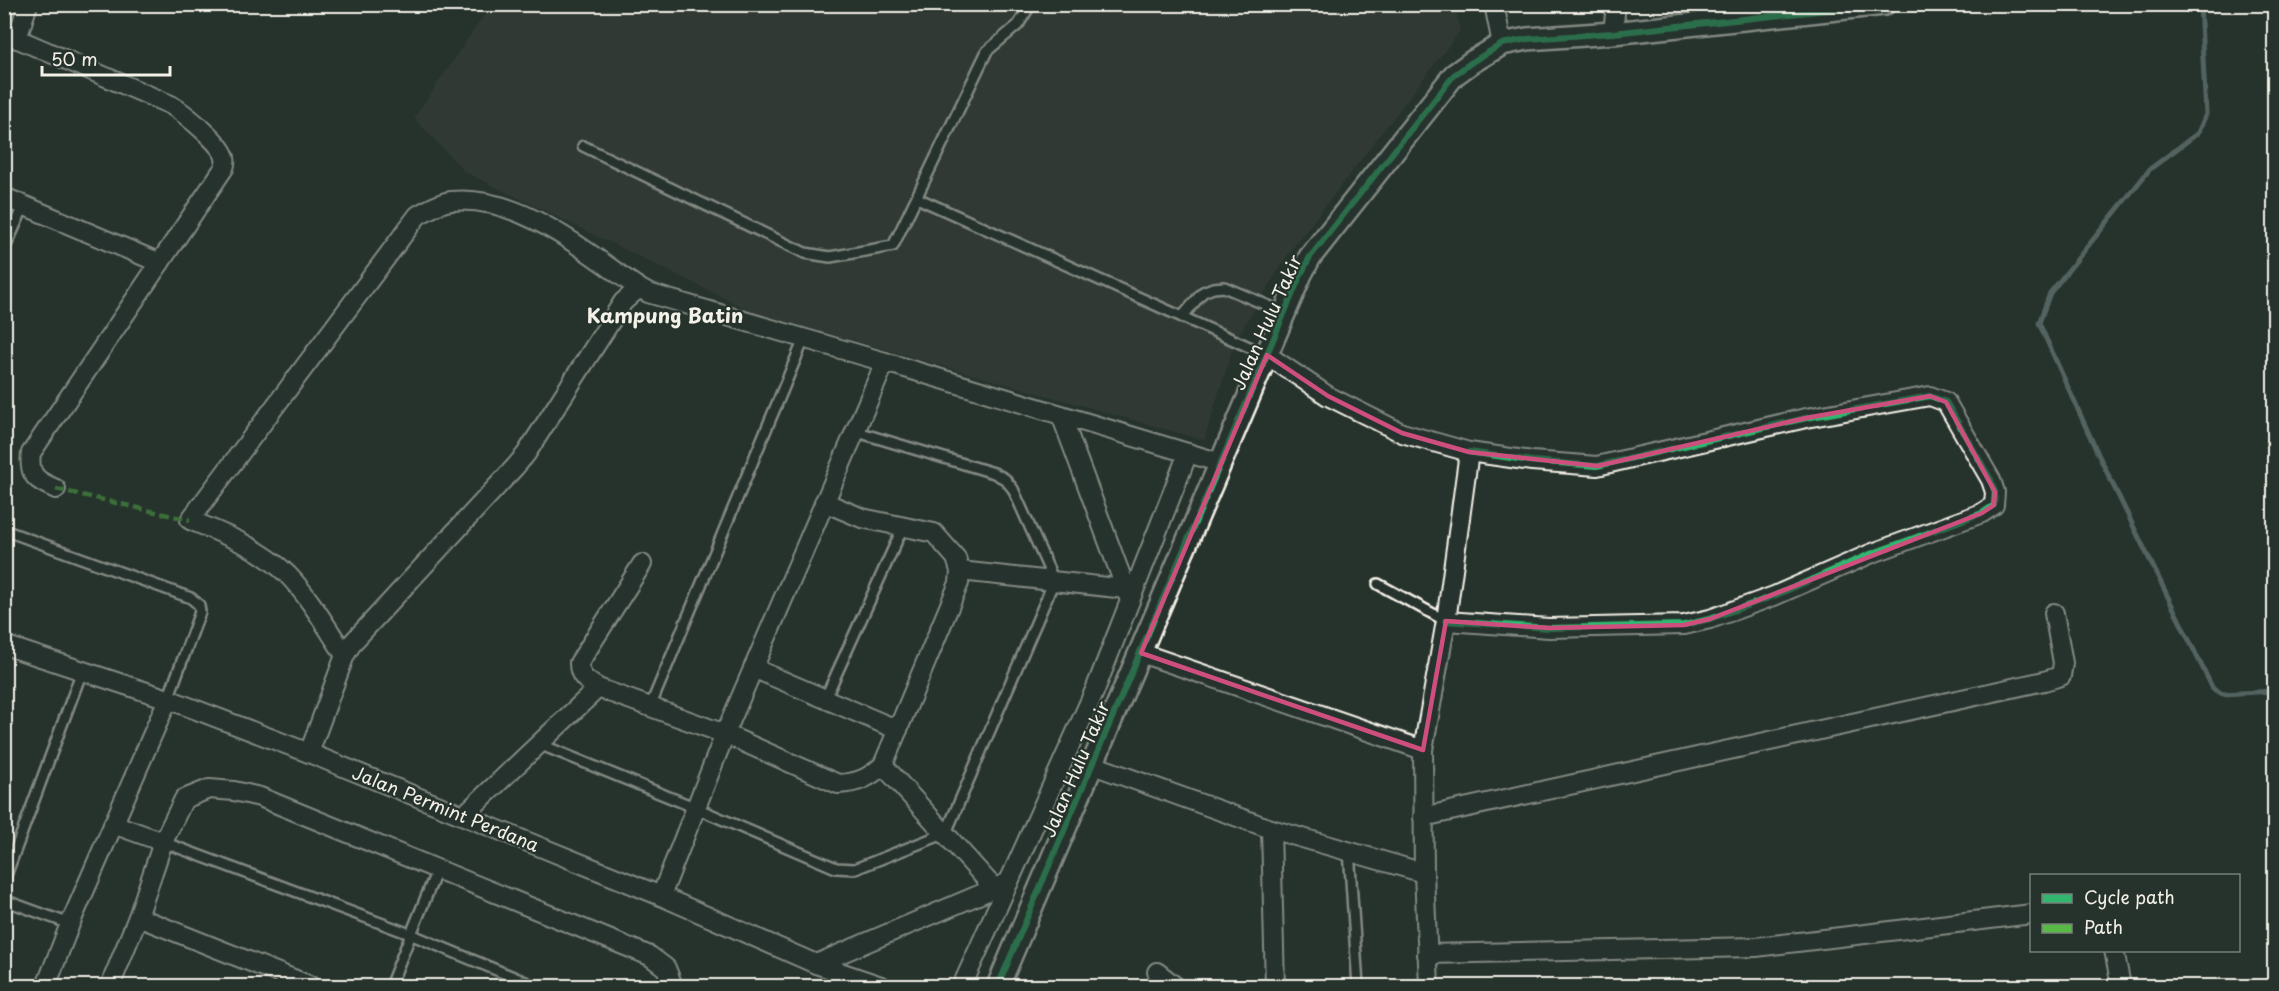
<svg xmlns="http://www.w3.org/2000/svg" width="2279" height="991" viewBox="0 0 2279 991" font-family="'Playpen Sans',sans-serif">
  <rect width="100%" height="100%" fill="#26332d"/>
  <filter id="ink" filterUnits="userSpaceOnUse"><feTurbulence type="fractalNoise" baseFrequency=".0167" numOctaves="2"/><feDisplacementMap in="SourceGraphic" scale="12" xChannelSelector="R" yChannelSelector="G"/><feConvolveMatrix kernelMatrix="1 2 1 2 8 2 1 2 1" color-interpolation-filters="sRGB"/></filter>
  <g filter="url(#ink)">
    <path fill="#3d423c" d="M1455 4 1460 31 1288 254 1235 341 1204 440 753 312 465 172 414 118 491 5Z"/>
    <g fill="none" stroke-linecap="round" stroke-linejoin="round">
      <path stroke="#8b9e9d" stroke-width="5" d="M2200 4 2206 114 2198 133 2150 169 2050 293 2039 323 2098 454 2213 689 2223 694 2274 691"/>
      <g stroke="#f4f1e8" stroke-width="14">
        <g id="service">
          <path d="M583 146 805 253 830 257 893 246 987 51 1018 25 1031 4"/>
          <path d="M917 198 1267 355"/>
          <path d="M4 250 24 206"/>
          <path d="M1182 317 1203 292 1213 288 1224 287 1285 313"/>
          <path d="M4 530 191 598 199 605 200 612 168 699"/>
          <path d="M1378 584 1446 621"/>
          <path d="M825 699 904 525"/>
          <path d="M650 707 804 339"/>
          <path d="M539 744 696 808 836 868 855 869 946 833 1054 581 1013 489 1005 479 994 473 854 431"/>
          <path d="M163 842 410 934 535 986"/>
          <path d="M1349 850 1358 986"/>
          <path d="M4 881 82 671"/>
          <path d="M4 900 70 924"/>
          <path d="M390 986 437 870"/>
        </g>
      </g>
      <g stroke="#f4f1e8" stroke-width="22">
        <g id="minor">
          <path d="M1494 4 1502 44"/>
          <path d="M4 33 171 105C184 113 223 144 225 158 226 161 225 165 224 168L31 453C28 476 37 481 56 489"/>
          <path d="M1613 33 1616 4"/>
          <path d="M17 39 28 4"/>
          <path d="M4 197 160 263"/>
          <path d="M1267 355 1328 396 1402 433 1469 452 1446 621 1423 750 1424 873 1429 986"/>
          <path d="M1061 415 1130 600"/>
          <path d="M642 564 579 663C579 677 587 681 598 688L725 734 838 784C858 783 869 778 883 765L959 583 960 571 956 558 934 533 862 518 824 502"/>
          <path d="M960 571 1126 589"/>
          <path d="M1446 621 1549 628 1684 625 1710 619 1774 596 1870 554 1982 513 1994 505 1995 492 1991 480 1946 402 1930 396 1806 418 1597 466 1532 461 1469 452"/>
          <path d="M4 645 168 699 309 753 661 896 816 964 881 986"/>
          <path d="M1141 653 1423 750"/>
          <path d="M345 655C327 628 310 598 288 575 261 548 224 534 190 520L418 215C428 210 440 202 451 201 520 194 585 252 639 288"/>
          <path d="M753 668 898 730"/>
          <path d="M309 753 345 655 353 642 515 467 526 454 623 302 639 288 648 293 885 362"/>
          <path d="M883 765 994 888"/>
          <path d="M1093 765 1271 829"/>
          <path d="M464 815 598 688"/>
          <path d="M1423 817 2044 681 2061 676 2063 663 2054 613"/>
          <path d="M113 824 163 842"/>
          <path d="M661 896 725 734 885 362 1221 463"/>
          <path d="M138 917 311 986"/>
          <path d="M2114 950 2121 986"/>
          <path d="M1427 954 1756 947 2032 914"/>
          <path d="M816 964 1009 882"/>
          <path d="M1157 972 1175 986"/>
          <path d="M46 986 70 924 168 699"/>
          <path d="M110 986 138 917 163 842 184 799 209 789 234 791 260 797 650 956 666 968 673 986"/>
          <path d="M962 986 1095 690 1188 453"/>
          <path d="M1275 986 1271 829 1424 873"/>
        </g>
      </g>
      <g stroke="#f4f1e8" stroke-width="26">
        <path id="tertiary" d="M998 986 1301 274 1310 257 1454 75 1472 62 1502 44 1527 39 1613 33 1884 4"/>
      </g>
      <use href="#service" stroke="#26332d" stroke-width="9"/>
      <use href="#minor" stroke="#26332d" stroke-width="18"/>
      <use href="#tertiary" stroke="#26332d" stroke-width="21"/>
      <path stroke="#58b947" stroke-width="4.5" stroke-dasharray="9 4.5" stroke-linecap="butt" d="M56 489 190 520"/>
      <g stroke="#26332d" stroke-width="10">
        <g id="cycleway">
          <path d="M1446 621 1549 628 1684 625 1710 619 1774 596 1870 554 1982 513 1994 505 1995 492 1991 480 1946 402 1930 396 1806 418 1597 466 1532 461 1469 452"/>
          <path d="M998 986 1301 274 1310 257 1454 75 1472 62 1502 44 1527 39 1613 33 1884 4"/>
        </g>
      </g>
      <use href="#cycleway" stroke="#33b770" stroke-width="6"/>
    </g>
  </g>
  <path d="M0 0H2279V991H0ZM1267 355 1328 396 1402 433 1469 452 1597 466 1806 418 1930 396 1946 402 1995 492 1994 505 1982 513 1710 619 1684 625 1549 628 1446 621 1423 750 1141 653Z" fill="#26332d" fill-opacity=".55" fill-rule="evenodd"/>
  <path fill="none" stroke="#ce4e7e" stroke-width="4.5" stroke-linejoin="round" d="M1267 355 1328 396 1402 433 1469 452 1597 466 1806 418 1930 396 1946 402 1995 492 1994 505 1982 513 1710 619 1684 625 1549 628 1446 621 1423 750 1141 653Z"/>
  <g text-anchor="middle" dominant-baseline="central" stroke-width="4.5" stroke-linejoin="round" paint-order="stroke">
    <g font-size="18" fill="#f4f1e8" stroke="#26332d">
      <text transform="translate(1266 322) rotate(-66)">Jalan Hulu Takir</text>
      <text transform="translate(1075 769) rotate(-67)">Jalan Hulu Takir</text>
      <text transform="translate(446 808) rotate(22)">Jalan Permint Perdana</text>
    </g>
    <g font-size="20" font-weight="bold" fill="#f4f1e8" stroke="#26332d">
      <text x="665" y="315">Kampung Batin</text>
    </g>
  </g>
  <rect width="2279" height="991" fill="none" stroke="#26332d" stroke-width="24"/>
  <rect x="12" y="12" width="2255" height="967" fill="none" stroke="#f4f1e8" stroke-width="2" filter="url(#ink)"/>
  <rect x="2030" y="874" width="210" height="78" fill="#26332d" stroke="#787f78" stroke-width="1.5"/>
  <rect x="2042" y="894" width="30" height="9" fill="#33b770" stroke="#787f78" stroke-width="1.5"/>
  <text x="2084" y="904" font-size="18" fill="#f4f1e8">Cycle path</text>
  <rect x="2042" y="924" width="30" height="9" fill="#58b947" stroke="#787f78" stroke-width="1.5"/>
  <text x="2084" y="934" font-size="18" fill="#f4f1e8">Path</text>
  <path d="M42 66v9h128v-9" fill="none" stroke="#f4f1e8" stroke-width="3"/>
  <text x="51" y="66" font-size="18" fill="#f4f1e8" stroke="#26332d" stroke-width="4.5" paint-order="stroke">50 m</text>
</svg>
